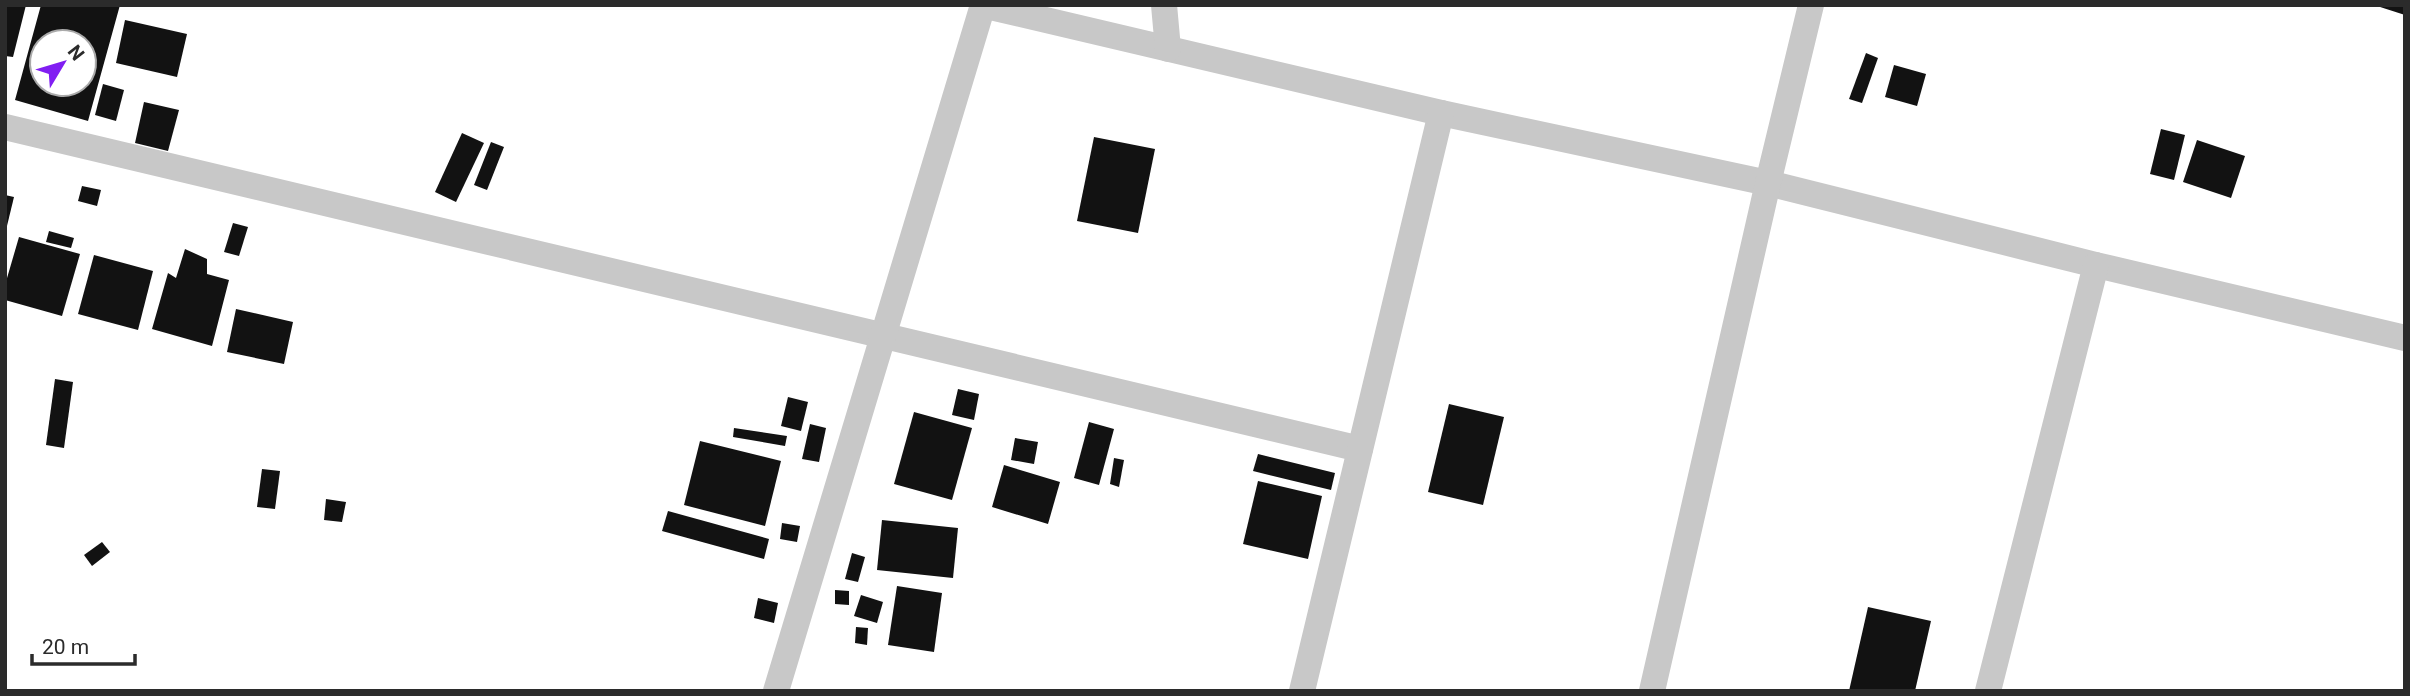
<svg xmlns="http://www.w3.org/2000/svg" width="2410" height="696" viewBox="0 0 2410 696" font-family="Roboto,sans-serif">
  <rect width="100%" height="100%" fill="#fff"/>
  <g fill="#121212" fill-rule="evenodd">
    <path d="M5 5H26L13 57 5 56Z"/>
    <path d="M41 5H120L88 121 15 100ZM42 42H84V84H42Z"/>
    <path d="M2377 5H2405V15L2377 6Z"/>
    <path d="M125 20 187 34 177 77 116 63Z"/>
    <path d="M1866 53 1878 58 1862 103 1849 99Z"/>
    <path d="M1894 65 1926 74 1917 106 1885 97Z"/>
    <path d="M103 84 124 90 116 121 95 115Z"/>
    <path d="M144 102 179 110 168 151 135 143Z"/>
    <path d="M2161 129 2185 135 2174 180 2150 174Z"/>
    <path d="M462 133 484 143 456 202 435 192Z"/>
    <path d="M1094 137 1155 149 1138 233 1077 221Z"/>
    <path d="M2197 140 2245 156 2231 198 2183 182Z"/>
    <path d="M491 142 504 147 487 190 474 185Z"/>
    <path d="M82 186 101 190 97 206 78 201Z"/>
    <path d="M5 195 14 197 6 230H5Z"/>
    <path d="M233 223 248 227 239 256 224 252Z"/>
    <path d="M49 231 74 238 71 248 46 242Z"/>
    <path d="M19 237 80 254 62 316 5 300V285Z"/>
    <path d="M185 249 207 259V274L229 280 212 346 152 329 168 273 176 278Z"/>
    <path d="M94 255 153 271 138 330 78 314Z"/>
    <path d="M236 309 293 322 284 364 227 352Z"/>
    <path d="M55 379 73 382 64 448 46 445Z"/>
    <path d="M958 389 979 394 974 420 952 415Z"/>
    <path d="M788 397 808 402 801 431 781 426Z"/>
    <path d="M1449 404 1504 417 1483 505 1428 492Z"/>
    <path d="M914 412 972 428 952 500 894 484Z"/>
    <path d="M1089 422 1114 429 1099 485 1074 478Z"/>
    <path d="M810 424 826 428 819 462 802 459Z"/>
    <path d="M734 428 787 436 785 446 733 437Z"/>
    <path d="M1015 438 1038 442 1034 464 1011 460Z"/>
    <path d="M700 441 781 461 765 526 684 505Z"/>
    <path d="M1258 454 1335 473 1331 490 1253 471Z"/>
    <path d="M1114 458 1124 460 1119 487 1110 484Z"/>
    <path d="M1004 465 1060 482 1048 524 992 507Z"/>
    <path d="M262 469 280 471 275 509 257 507Z"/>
    <path d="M1258 481 1322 496 1308 559 1243 544Z"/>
    <path d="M326 499 346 502 342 522 324 520Z"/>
    <path d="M668 511 769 539 764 559 662 531Z"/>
    <path d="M882 520 958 528 953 578 877 570Z"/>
    <path d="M782 523 800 526 797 542 780 539Z"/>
    <path d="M102 542 110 552 92 566 84 555Z"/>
    <path d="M852 553 865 557 858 582 845 579Z"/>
    <path d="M897 586 942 593 934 652 888 645Z"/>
    <path d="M835 590 849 591V605L835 604Z"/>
    <path d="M861 595 883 602 877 623 854 616Z"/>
    <path d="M758 598 778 603 774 623 754 618Z"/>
    <path d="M1868 607 1931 621 1915 691H1849Z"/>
    <path d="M856 627 868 628 867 645 855 643Z"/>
  </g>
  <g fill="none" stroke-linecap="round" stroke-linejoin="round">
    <g stroke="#c8c8c8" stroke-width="26">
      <path d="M982 5 1441 113 1768 183 2096 265 2405 338"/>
      <path d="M1164 5 1168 49"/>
      <path d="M5 127 1360 449"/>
      <path d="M776 691 983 5"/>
      <path d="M1302 691 1441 113"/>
      <path d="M1652 691 1768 183 1811 5"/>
      <path d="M1988 691 2096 265"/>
    </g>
  </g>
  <rect width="2410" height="696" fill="none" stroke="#2b2b2b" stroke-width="14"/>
  <g transform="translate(63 63) rotate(52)"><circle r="33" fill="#ffffff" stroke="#aaaaaa" stroke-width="2"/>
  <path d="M0-5L12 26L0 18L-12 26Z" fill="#811ef2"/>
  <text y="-10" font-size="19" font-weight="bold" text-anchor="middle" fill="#2b2b2b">N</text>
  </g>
  <path d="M32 654v10h103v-10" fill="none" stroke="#2b2b2b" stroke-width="3.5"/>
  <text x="42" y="654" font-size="21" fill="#2b2b2b" stroke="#ffffff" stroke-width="5" paint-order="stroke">20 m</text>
</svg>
